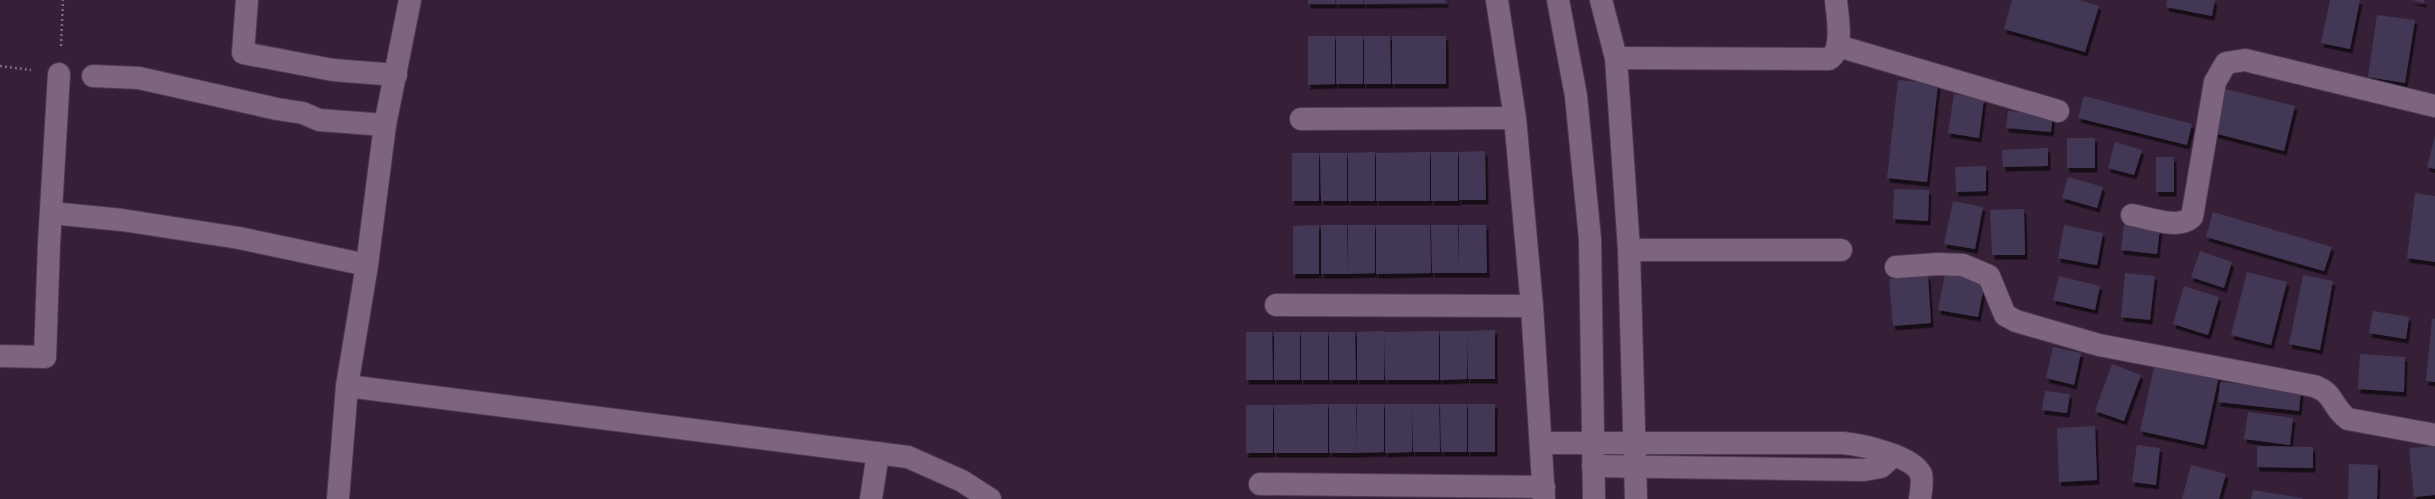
<svg xmlns="http://www.w3.org/2000/svg" width="2435" height="499" viewBox="0 0 2435 499" font-family="Quicksand,sans-serif">
  <defs>
    <filter id="shadow"><feDropShadow dx="2.5" dy="4.5" stdDeviation="0" flood-color="#0009"/></filter>
  </defs>
  <rect width="100%" height="100%" fill="#362038"/>
  <g fill="#433754" filter="url(#shadow)">
    <rect x="1308" y="0" width="27" height="4"/>
    <rect x="1336" y="0" width="27" height="4"/>
    <path d="M1364 0H1446V3L1364 4Z"/>
    <path d="M2012 0H2079L2099 6 2085 52 2004 29Z"/>
    <path d="M2167 0H2215L2212 16 2166 7Z"/>
    <path d="M2330 0H2360L2350 49 2321 43Z"/>
    <path d="M2411 0H2424V3Z"/>
    <path d="M2377 15 2415 20 2405 83 2368 77Z"/>
    <path d="M1308 36H1335V84L1308 85Z"/>
    <rect x="1336" y="36" width="27" height="48"/>
    <path d="M1364 36H1390L1391 84H1364Z"/>
    <rect x="1392" y="36" width="54" height="48"/>
    <path d="M1898 80 1938 84 1927 182 1887 178Z"/>
    <path d="M2225 89 2295 106 2284 151 2214 133Z"/>
    <path d="M1954 94 1984 99 1979 138 1948 133Z"/>
    <path d="M2084 96 2192 124 2187 145 2078 118Z"/>
    <path d="M2008 111 2053 114 2051 132 2006 128Z"/>
    <path d="M2435 136V169L2427 167Z"/>
    <rect x="2067" y="138" width="28" height="30"/>
    <path d="M2115 142 2142 150 2134 175 2108 168Z"/>
    <path d="M2048 148V166L2003 167 2002 150Z"/>
    <path d="M1485 151 1486 200H1459V152Z"/>
    <path d="M1375 152V201H1348V153Z"/>
    <path d="M1430 152V201H1376V153Z"/>
    <rect x="1431" y="152" width="27" height="49"/>
    <rect x="1292" y="153" width="27" height="48"/>
    <path d="M1320 153H1347V201H1321Z"/>
    <rect x="2156" y="157" width="18" height="35"/>
    <path d="M1986 166V191L1956 192 1955 167Z"/>
    <path d="M2068 177 2103 187 2097 208 2062 198Z"/>
    <path d="M1894 189 1929 190 1928 221 1893 219Z"/>
    <path d="M2415 193 2435 196V262L2407 258Z"/>
    <path d="M1953 201 1983 207 1975 249 1944 244Z"/>
    <path d="M2024 209 2025 255H1992L1990 210Z"/>
    <path d="M2213 212 2332 247 2324 271 2206 237Z"/>
    <path d="M2124 224 2160 228 2157 254 2121 250Z"/>
    <path d="M1319 225V274H1293V226Z"/>
    <path d="M1321 225H1347L1348 274H1321Z"/>
    <path d="M1348 225H1375V273L1348 274Z"/>
    <path d="M1376 225H1430L1431 273 1376 274Z"/>
    <path d="M1431 225H1458L1459 273H1432Z"/>
    <path d="M1459 225H1486L1487 273H1459Z"/>
    <path d="M2064 225 2103 233 2097 265 2058 258Z"/>
    <path d="M2200 251 2232 262 2224 288 2191 277Z"/>
    <path d="M1946 269 1986 276 1978 317 1938 310Z"/>
    <path d="M2247 272 2287 282 2271 345 2231 335Z"/>
    <path d="M2125 273 2155 276 2150 320 2121 317Z"/>
    <path d="M2303 275 2333 281 2320 350 2289 344Z"/>
    <path d="M1928 276 1931 323 1893 326 1889 279Z"/>
    <path d="M2059 276 2100 286 2095 310 2053 300Z"/>
    <path d="M2184 286 2219 297 2208 335 2173 324Z"/>
    <path d="M2373 311 2409 317 2406 339 2369 333Z"/>
    <path d="M2432 318 2435 319V382L2426 381Z"/>
    <path d="M1495 330V379H1468L1467 331Z"/>
    <path d="M1384 331V380H1357V332Z"/>
    <path d="M1439 331V380H1385L1384 332Z"/>
    <path d="M1440 331H1467V379L1440 380Z"/>
    <path d="M1246 332H1272L1273 380H1246Z"/>
    <rect x="1274" y="332" width="26" height="48"/>
    <rect x="1301" y="332" width="27" height="48"/>
    <path d="M1329 332H1355L1356 380H1329Z"/>
    <path d="M2053 347 2081 353 2074 385 2046 378Z"/>
    <path d="M2360 354 2405 357 2404 392 2358 389Z"/>
    <path d="M2155 363 2219 376 2204 445 2140 431Z"/>
    <path d="M2112 364 2141 375 2124 421 2095 411Z"/>
    <path d="M2220 382 2301 390 2299 411 2218 402Z"/>
    <path d="M2045 391 2070 394 2067 413 2042 410Z"/>
    <path d="M1328 404V453H1274V405Z"/>
    <path d="M1329 404H1356L1357 453H1329Z"/>
    <path d="M1357 404H1384V452L1357 453Z"/>
    <path d="M1385 404H1412V452L1385 453Z"/>
    <path d="M1412 404H1439L1440 452H1413Z"/>
    <path d="M1440 404H1467V452H1441Z"/>
    <rect x="1468" y="404" width="27" height="48"/>
    <rect x="1246" y="405" width="27" height="48"/>
    <path d="M2248 412 2293 418 2290 445 2244 439Z"/>
    <path d="M2095 426 2097 480 2059 482 2057 428Z"/>
    <path d="M2137 445 2160 448 2156 485 2132 482Z"/>
    <path d="M2257 446 2313 447V468L2257 467Z"/>
    <path d="M2435 446V495L2414 497 2409 448Z"/>
    <path d="M2349 464 2378 465 2377 499H2348Z"/>
    <path d="M2191 465 2226 474 2219 499H2182Z"/>
    <path d="M2253 490 2302 498V499H2251Z"/>
  </g>
  <g fill="none" stroke-linecap="round" stroke-linejoin="round">
    <g stroke="#4e3b50" stroke-width="24">
      <g id="minor">
        <path d="M247 0 243 53 333 70 396 75"/>
        <path d="M1497 0 1515 118 1532 306 1544 499"/>
        <path d="M1558 0 1576 96 1590 239 1594 499"/>
        <path d="M1601 0 1616 58 1629 250 1636 499"/>
        <path d="M1838 46 2058 111"/>
        <path d="M1616 58 1829 59C1845 49 1837 16 1836 0"/>
        <path d="M93 76 139 78 277 109 303 113 319 120 385 125"/>
        <path d="M1301 119 1515 118"/>
        <path d="M51 213 122 220 239 238 367 265"/>
        <path d="M2132 215C2150 218 2178 230 2192 217L2215 82 2226 63 2245 60 2435 106"/>
        <path d="M1629 250H1841"/>
        <path d="M1896 267 1938 264 1963 265 1989 276 2005 315 2016 321 2099 345 2314 386C2335 393 2331 407 2348 419L2435 435"/>
        <path d="M1276 305 1532 306"/>
        <path d="M0 356 45 357 49 244 59 74"/>
        <path d="M347 386 908 457 962 481 990 499"/>
        <path d="M1541 443H1843C1861 445 1912 455 1921 474 1923 481 1921 492 1920 499"/>
        <path d="M1593 466 1864 470 1881 467 1893 456"/>
        <path d="M1260 484 1544 487"/>
        <path d="M338 499 347 386 367 265 385 125 410 0"/>
        <path d="M871 499 878 453"/>
      </g>
    </g>
    <g stroke="#7d6a7f" stroke-width="2.5" stroke-dasharray="2 3" stroke-linecap="butt">
      <path d="M61 46 63 0"/>
      <path d="M0 66 31 70"/>
    </g>
    <use href="#minor" stroke="#7d647f" stroke-width="22"/>
  </g>
</svg>
